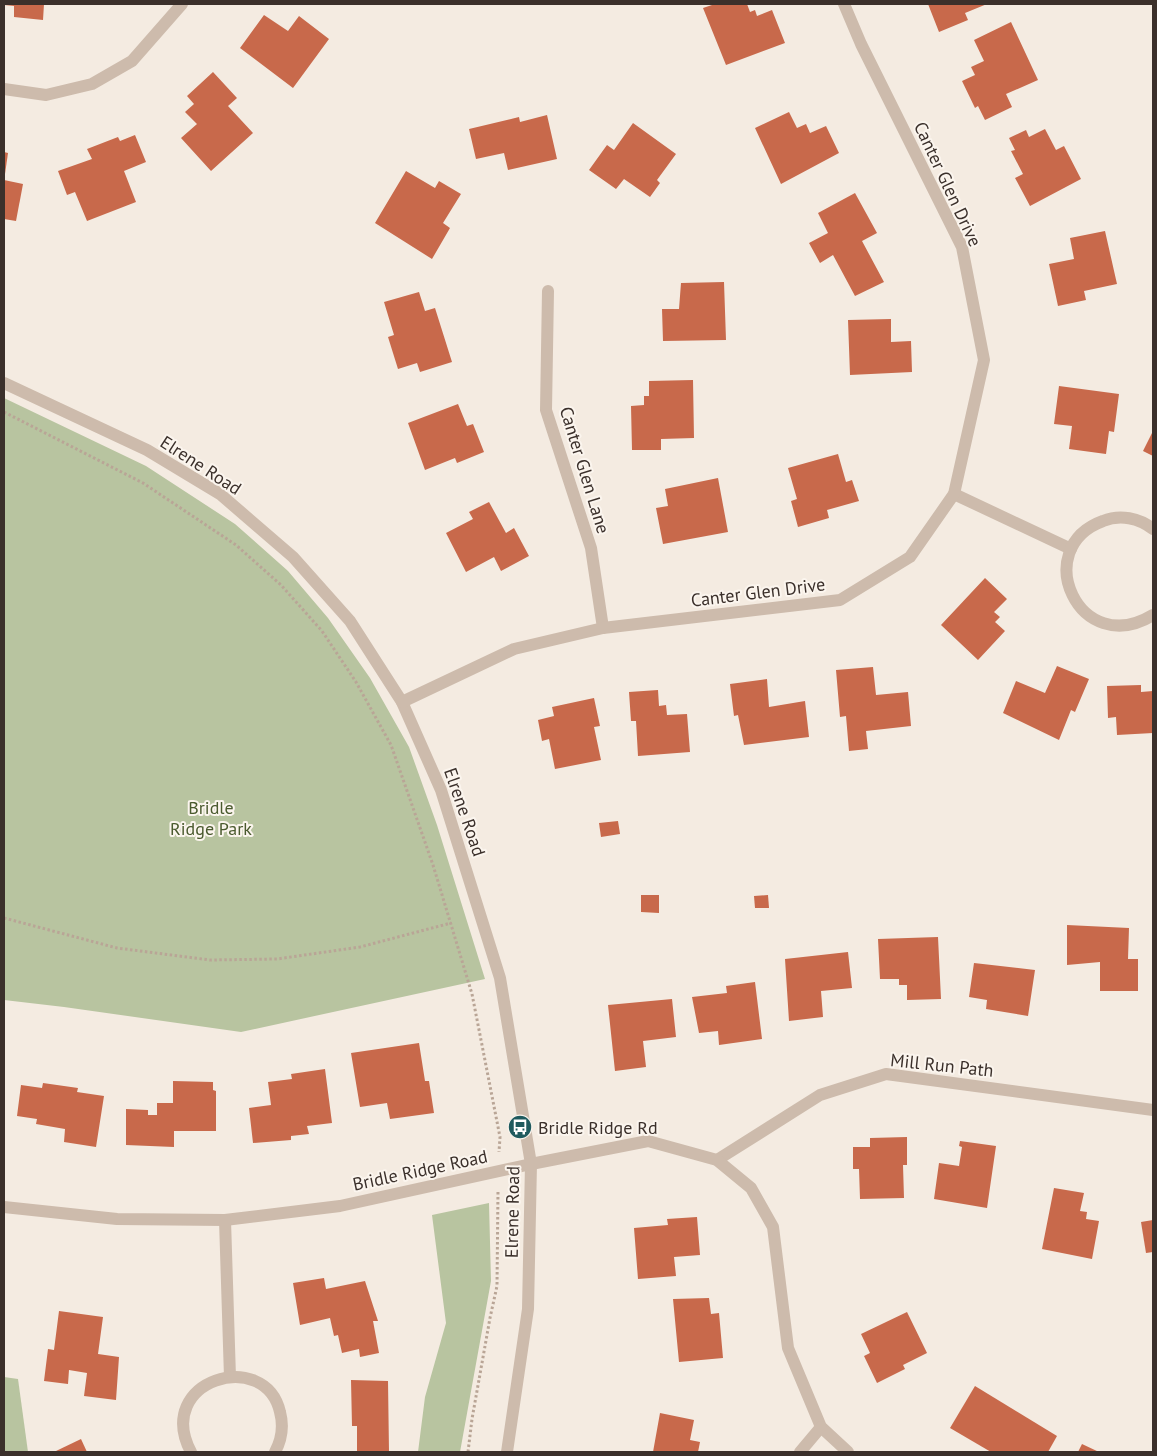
<svg xmlns="http://www.w3.org/2000/svg" width="1157" height="1456" viewBox="0 0 1157 1456" font-family="'PT Sans',sans-serif">
  <rect width="100%" height="100%" fill="#f4ebe1"/>
  <g fill="#b8c4a0">
    <path d="M4 398 146 466 235 524 288 571 328 618 370 678 409 747 437 825 485 979 241 1032 64 1007 4 1000Z"/>
    <path d="M489 1203 491 1281 460 1452H418L425 1397 446 1323 432 1215Z"/>
    <path d="M4 1377 18 1379 28 1452H4Z"/>
  </g>
  <g fill="#c8694b">
    <path d="M4 4H44L43 20 14 17V6L4 5Z"/>
    <path d="M715 4H747L750 12 755 10 757 16 772 10 785 43 726 65 703 8Z"/>
    <path d="M928 4H987L965 13 968 20 939 32Z"/>
    <path d="M264 15 288 31 299 16 329 39 293 88 240 48Z"/>
    <path d="M1011 22 1038 80 1006 94 1012 107 985 120 978 106 975 108 962 81 975 75 971 67 984 61 974 40Z"/>
    <path d="M213 72 237 98 228 106 253 133 211 171 181 138 197 124 185 112 194 104 187 96Z"/>
    <path d="M789 112 797 128 806 124 810 133 826 126 839 153 781 184 755 128Z"/>
    <path d="M547 115 557 159 508 170 504 153 476 159 469 129 519 117 520 122Z"/>
    <path d="M633 123 676 154 657 180 660 183 650 197 624 179 616 189 589 170 607 145 614 150Z"/>
    <path d="M1045 129 1056 150 1064 146 1081 179 1030 206 1015 178 1023 174 1011 151 1015 150 1009 138 1026 130 1029 137Z"/>
    <path d="M135 135 146 162 124 171 136 202 87 221 75 192 67 195 58 171 92 159 87 149 118 137 120 141Z"/>
    <path d="M4 152 8 153 5 174H4Z"/>
    <path d="M406 171 435 188 439 181 461 194 443 223 450 228 432 259 375 223Z"/>
    <path d="M4 180 23 184 16 221 4 219Z"/>
    <path d="M855 193 877 233 862 241 884 282 855 296 833 255 820 263 809 243 828 233 818 213Z"/>
    <path d="M1105 231 1117 284 1084 291 1086 300 1058 306 1049 264 1074 259 1070 238Z"/>
    <path d="M724 282 726 340 663 341 662 309H679L681 283Z"/>
    <path d="M419 292 425 311 435 308 452 362 420 372 417 363 398 369 388 337 394 335 384 302Z"/>
    <path d="M891 319V342L911 341 912 372 850 375 848 320Z"/>
    <path d="M693 380 694 438 661 439V450H632L631 406 644 405V396H649V381Z"/>
    <path d="M1059 386 1119 394 1114 432 1109 431 1106 454 1069 449 1072 426 1054 424Z"/>
    <path d="M458 404 467 426 473 424 484 452 457 463 455 458 425 470 408 423Z"/>
    <path d="M1153 431V456L1143 451Z"/>
    <path d="M838 454 846 482 852 480 859 501 827 510 829 518 798 527 791 501 797 499 788 468Z"/>
    <path d="M718 478 728 532 663 544 656 508 668 506 665 489Z"/>
    <path d="M489 502 506 533 514 528 529 556 501 571 494 557 466 572 446 533 473 519 469 512Z"/>
    <path d="M985 578 1007 599 994 612 1000 617 995 622 1005 631 978 660 941 625Z"/>
    <path d="M1057 666 1089 679 1075 712 1071 710 1059 740 1003 713 1016 681 1045 693Z"/>
    <path d="M873 667 876 695 908 692 911 726 866 731 868 749 849 751 846 716 840 717 836 670Z"/>
    <path d="M767 679 769 707 805 701 809 737 744 745 738 715 734 716 730 684Z"/>
    <path d="M1141 685V692L1153 691V733L1117 735 1116 717 1108 718 1107 686Z"/>
    <path d="M658 690 659 706 666 705 667 715 687 714 690 752 638 756 636 721H631L629 692Z"/>
    <path d="M594 698 600 726 594 727 601 760 555 769 549 739 542 741 538 720 554 716 552 707Z"/>
    <path d="M618 821 620 834 601 837 599 823Z"/>
    <path d="M641 895H659V913L641 912Z"/>
    <path d="M768 895 769 908H755L754 896Z"/>
    <path d="M1067 925 1129 928 1128 959H1138V991H1100V962L1067 965Z"/>
    <path d="M938 937 941 999 907 1000V985H899V979H880L878 939Z"/>
    <path d="M848 952 852 988 821 991 823 1017 789 1021 785 959Z"/>
    <path d="M974 963 1035 970 1028 1016 986 1009 987 1000 969 997Z"/>
    <path d="M755 982 762 1039 719 1045 718 1031 699 1033 692 997 727 993 726 986Z"/>
    <path d="M672 999 676 1037 643 1041 646 1067 615 1071 608 1005Z"/>
    <path d="M419 1043 425 1081H429L434 1113 390 1119 387 1103 360 1107 351 1053Z"/>
    <path d="M325 1069 332 1123 307 1126 309 1134 291 1136V1140L253 1143 249 1108 271 1105 268 1082 292 1079 291 1074Z"/>
    <path d="M173 1081 213 1082V1090L216 1091V1131H174V1147L126 1145V1109L148 1110V1115H157V1103H173Z"/>
    <path d="M43 1083 78 1088 77 1092 104 1096 96 1147 64 1142 65 1129 36 1124 37 1119 17 1116 21 1085 42 1088Z"/>
    <path d="M907 1137V1165H903L904 1198 860 1199 859 1169H853V1147H870V1138Z"/>
    <path d="M960 1141 996 1146 987 1208 934 1199 939 1163 959 1166 962 1147 959 1146Z"/>
    <path d="M1054 1188 1084 1193 1080 1211 1087 1212 1086 1219 1099 1221 1092 1259 1042 1249Z"/>
    <path d="M697 1217 700 1255 674 1257 676 1276 638 1279 634 1228 668 1225 667 1219Z"/>
    <path d="M1153 1220V1252L1146 1253 1141 1222Z"/>
    <path d="M324 1278 326 1289 365 1281 378 1321H373L379 1353 360 1357 359 1349 342 1353 338 1335 334 1336 330 1318 300 1325 293 1283Z"/>
    <path d="M709 1298 711 1314 719 1313 723 1358 679 1362 673 1299Z"/>
    <path d="M59 1311 103 1317 98 1354 119 1357 116 1400 84 1396 87 1373 69 1370 68 1384 44 1381 48 1349 54 1350Z"/>
    <path d="M907 1312 927 1353 903 1365 905 1369 877 1383 864 1356 870 1353 861 1334Z"/>
    <path d="M351 1380 388 1381 389 1452H357V1426H352Z"/>
    <path d="M975 1386 1057 1436 1048 1452H991L950 1428Z"/>
    <path d="M660 1413 694 1420 690 1440 700 1442 698 1452H653Z"/>
    <path d="M81 1439 87 1452H57L56 1451Z"/>
    <path d="M1082 1444 1099 1452H1078Z"/>
  </g>
  <g fill="none" stroke-linecap="round" stroke-linejoin="round">
    <g stroke="#b9a596" stroke-width="3" stroke-dasharray="2.5 2.5" stroke-linecap="butt">
      <path d="M4 412 143 483 236 545 281 585 322 631 356 682 391 745 433 865 472 994 500 1137 499 1152"/>
      <path d="M4 918 117 948 210 960 277 959 360 947 451 923"/>
      <path d="M468 1452 472 1419 490 1318 497 1286 498 1190"/>
    </g>
    <g stroke="#cdbbac" stroke-width="12">
      <path d="M4 89 46 95 92 84 132 61 182 4"/>
      <path d="M548 291 546 410 591 548 603 628"/>
      <path d="M4 383 147 450 220 494 293 557 350 621 402 702 441 790 500 978 531 1164 528 1309 507 1452"/>
      <path d="M954 494 1071 549"/>
      <path d="M1153 529C1139 518 1120 514 1103 521 1029 548 1079 660 1153 615"/>
      <path d="M402 702 514 649 603 628 840 600 910 557 954 494 984 360 962 247 861 44 844 4"/>
      <path d="M717 1160 820 1095 886 1074 1153 1110"/>
      <path d="M4 1207 117 1219 225 1220 340 1206 531 1164 648 1141 717 1160 751 1188 773 1227 788 1348 821 1427 848 1452"/>
      <path d="M225 1220 230 1377"/>
      <path d="M191 1452C153 1380 265 1347 280 1412 284 1427 282 1439 275 1452"/>
      <path d="M800 1452 821 1427"/>
    </g>
  </g>
  <defs>
    <g id="bus-disc" transform="scale(1.25)"><circle r="9.5" fill="#1f5a5e" stroke="#fbf5ee"/><path d="M-5-6H5V4H4V6H2V4H-2V6H-4V4H-5ZM-3.5-4V0h7V-4ZM-3.5 1.2v1.5H-2V1.2ZM2 1.2v1.5H3.5V1.2Z" fill="#fff"/></g>
  </defs>
  <g fill-rule="evenodd">
    <use href="#bus-disc" x="520" y="1127"/>
  </g>
  <g text-anchor="middle" dominant-baseline="central" stroke-width="4" stroke-linejoin="round" paint-order="stroke">
    <g font-size="18" fill="#3b302b" stroke="#fbf5ee">
      <text transform="translate(948 184) rotate(65)">Canter Glen Drive</text>
      <text transform="translate(201 465) rotate(33)">Elrene Road</text>
      <text transform="translate(585 470) rotate(73)">Canter Glen Lane</text>
      <text transform="translate(758 592) rotate(-7)">Canter Glen Drive</text>
      <text transform="translate(465 812) rotate(71)">Elrene Road</text>
      <text transform="translate(942 1065) rotate(6)">Mill Run Path</text>
      <text transform="translate(420 1170) rotate(-12)">Bridle Ridge Road</text>
      <text transform="translate(512 1212) rotate(-89)">Elrene Road</text>
    </g>
    <g font-size="18" fill="#4a5a2e" stroke="#fbf5ee">
      <text x="211" y="807">Bridle<tspan x="211" dy="21">Ridge Park</tspan></text>
    </g>
    <g font-size="18" fill="#3b302b" stroke="#fbf5ee" text-anchor="start">
      <text x="538" y="1127">Bridle Ridge Rd</text>
    </g>
  </g>
  <rect width="1157" height="1456" fill="none" stroke="#3b302b" stroke-width="10"/>
</svg>
